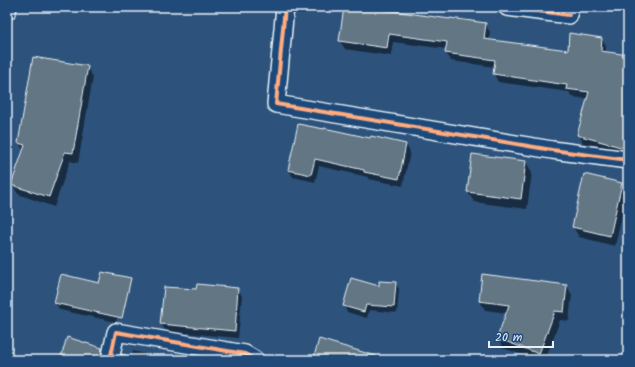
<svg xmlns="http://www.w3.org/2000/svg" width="635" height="367" viewBox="0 0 635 367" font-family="Kalam,sans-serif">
  <rect width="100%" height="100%" fill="#2d537c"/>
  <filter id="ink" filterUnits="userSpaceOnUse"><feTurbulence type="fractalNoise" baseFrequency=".025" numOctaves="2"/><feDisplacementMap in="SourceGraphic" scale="8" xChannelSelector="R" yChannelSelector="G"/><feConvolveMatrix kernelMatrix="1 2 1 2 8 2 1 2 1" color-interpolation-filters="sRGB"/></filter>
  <g filter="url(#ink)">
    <g fill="#0007">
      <path d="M345 7H358L485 24 490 32 489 40 569 52 602 39 606 47V52L628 56V155L583 143 579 135 588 99 572 97 569 92 498 82 494 74 495 67 451 61 446 53 447 49 393 42 391 56 345 49 340 41Z"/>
      <path d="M87 67 93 77 78 163 70 161 54 207 18 194 13 185 24 152 19 143Z"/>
      <path d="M299 125 406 145 410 152 403 186 369 179 368 177 319 166 315 182 293 177 289 170Z"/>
      <path d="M526 162 532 172 527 209 474 202 468 192Z"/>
      <path d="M621 184 627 194 615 246 579 237 573 227Z"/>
      <path d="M395 283 399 289 397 313 369 310 367 318 347 312 344 306Z"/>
      <path d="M127 285 116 322 60 310 55 303Z"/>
      <path d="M567 286 572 295 569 321 560 320 545 360H537L503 348 498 338 507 313 485 310 480 301Z"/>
      <path d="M238 289 242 296 238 338 166 331 161 324 197 290Z"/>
      <path d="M320 340 387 360H314Z"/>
      <path d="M101 349 106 356 105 360H61Z"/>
      <path d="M133 351 168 360H131Z"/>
    </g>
    <g fill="#647684" stroke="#e8f1f8">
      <path d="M344 7H364L450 19V18L486 23 484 39 568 50 569 33 602 38 601 51 628 55V149L577 135 589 92 566 89 567 85 493 74 495 60 445 53 447 42 389 34 387 48 339 41Z"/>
      <path d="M33 57 88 66 73 153 65 152 49 197 11 185 25 145 18 143Z"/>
      <path d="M298 124 324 129V128L370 138 371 136 406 144 399 179 364 172V170L315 159 311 175 288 170Z"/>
      <path d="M472 154 526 161 521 199 467 192Z"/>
      <path d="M584 174 622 183 610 236 572 227Z"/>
      <path d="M102 272 131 278 122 318 54 303 61 274 99 283Z"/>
      <path d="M482 274 567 285 564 312 555 311 539 354 497 338 509 305 479 301Z"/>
      <path d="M351 278 379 286V281L396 282 394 307 366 305 364 312 343 306Z"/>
      <path d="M197 284 238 288 235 331 160 324 164 287 196 289Z"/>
      <path d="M67 337 102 348 100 360H60Z"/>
      <path d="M319 339 376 356 375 360H313Z"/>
      <path d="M122 354 128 356 127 360H120Z"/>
    </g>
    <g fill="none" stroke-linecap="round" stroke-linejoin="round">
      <g stroke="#e8f1f8" stroke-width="20">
        <g id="minor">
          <path d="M285 7 276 104 552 150 628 160"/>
          <path d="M507 7 569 15"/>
          <path d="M7 11 8 7"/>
          <path d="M110 360 116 332 245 354 255 360"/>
        </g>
      </g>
      <use href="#minor" stroke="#1f4a7a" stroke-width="17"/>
      <g stroke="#1f4a7a" stroke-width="6">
        <g id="cycleway">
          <path d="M285 7 276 104 552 150 628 160"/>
          <path d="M507 7 569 15"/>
          <path d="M110 360 116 332 245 354 255 360"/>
        </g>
      </g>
      <use href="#cycleway" stroke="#ffac80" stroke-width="4"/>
    </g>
  </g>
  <rect width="635" height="367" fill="none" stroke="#1f4a7a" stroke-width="24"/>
  <rect x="12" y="12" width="611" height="343" fill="none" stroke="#e8f1f8" stroke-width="1.5" filter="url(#ink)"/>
  <path d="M489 341v6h64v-6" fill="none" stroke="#e8f1f8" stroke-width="2"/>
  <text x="495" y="341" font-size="12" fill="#e8f1f8" stroke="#1f4a7a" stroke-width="3" paint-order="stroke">20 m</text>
</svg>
